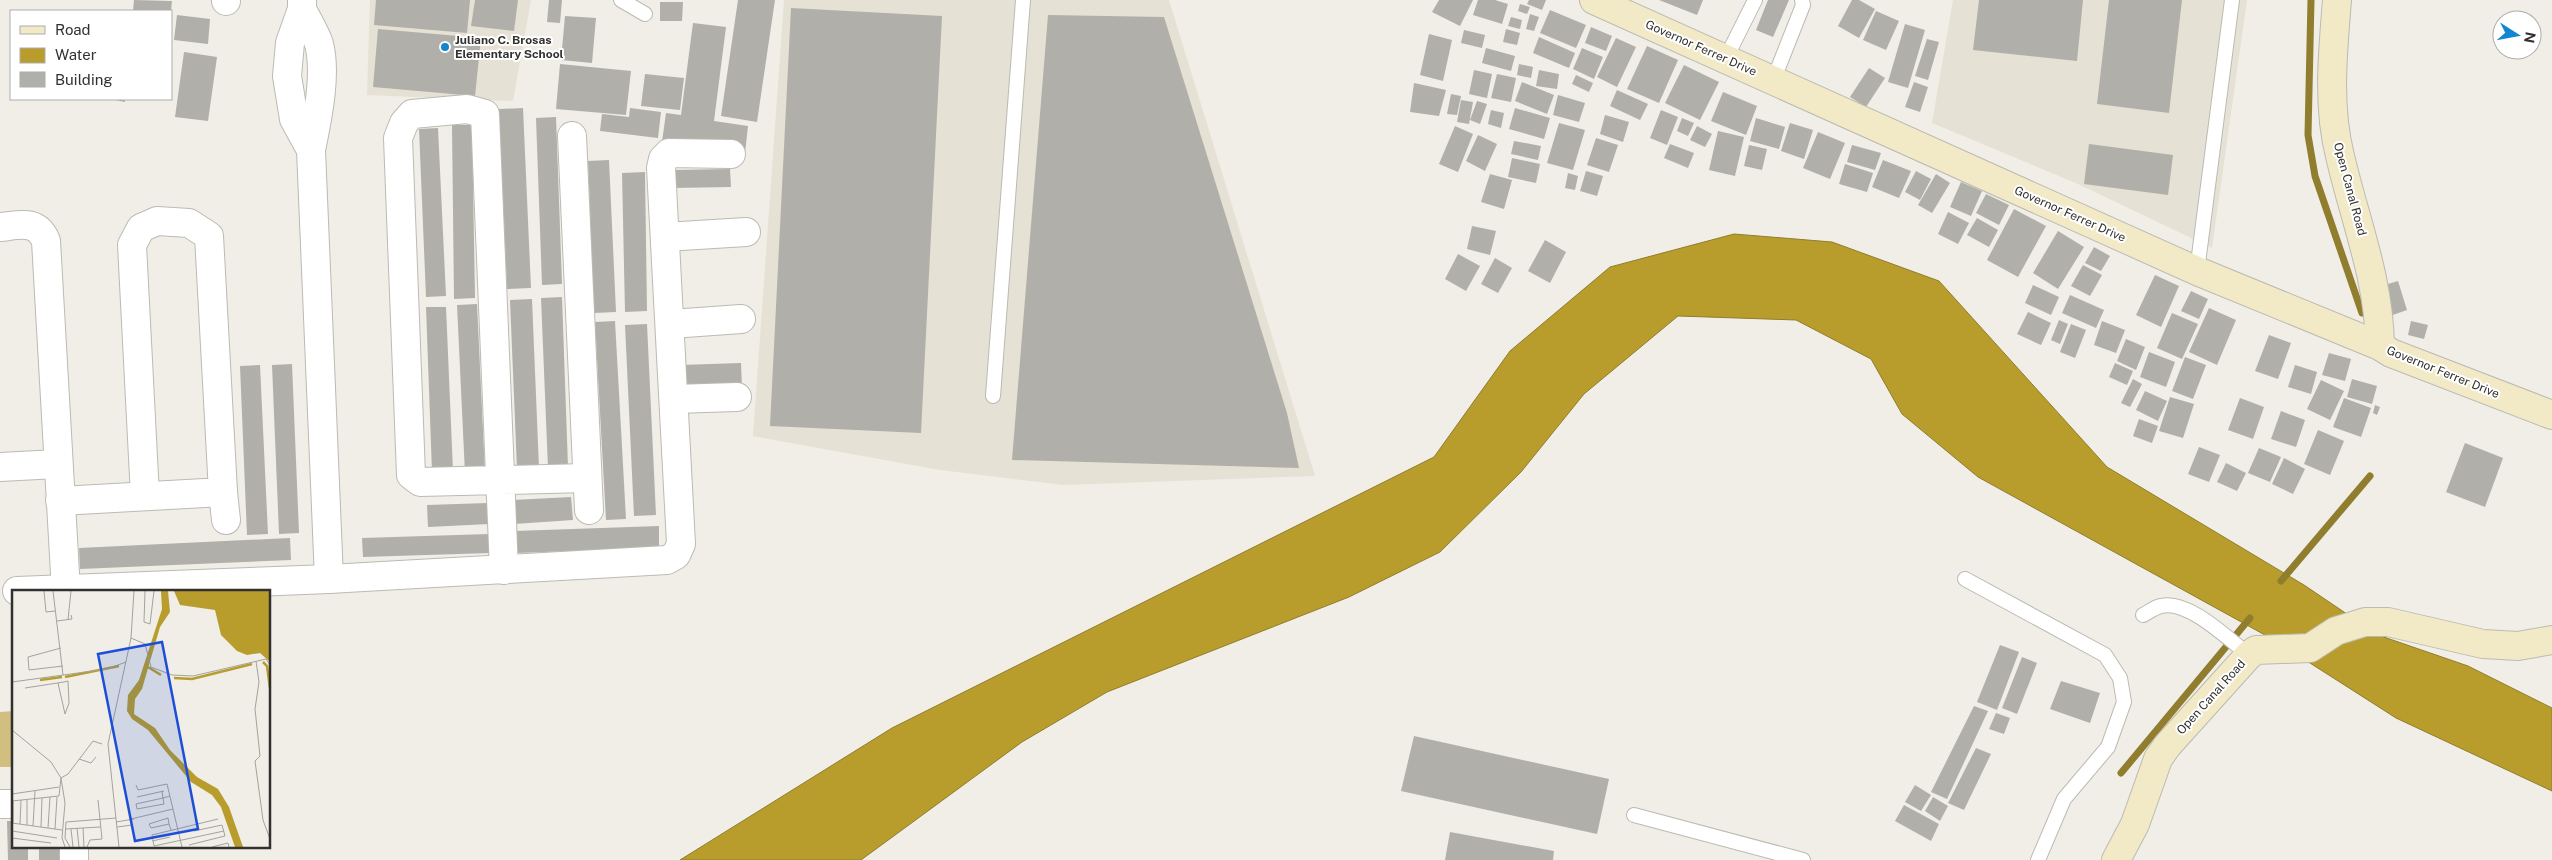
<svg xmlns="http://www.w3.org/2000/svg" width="2552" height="860" viewBox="0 0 2552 860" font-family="'Public Sans',sans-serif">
  <rect width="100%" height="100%" fill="#f0eee7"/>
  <g fill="#e5e1d4">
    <path d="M370 0H531L513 101 367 95Z"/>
    <path d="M784 0H1169L1315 476 1064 485 940 470 753 436Z"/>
    <path d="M1953 0H2247L2212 248 2078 184 1932 123Z"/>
  </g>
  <path fill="#d0bf7f" d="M14 711V767H0V712Z"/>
  <path fill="#b89d2c" stroke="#907d2d" d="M1734 234 1832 242 1939 281 2107 467 2304 585 2378 635 2468 666 2552 708V791L2396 718 2274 640 1978 477 1902 414 1871 359 1796 320 1678 316 1584 394 1521 472 1440 552 1349 597 1107 692 1022 742 861 860H680L892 728 1434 457 1510 351 1610 267Z"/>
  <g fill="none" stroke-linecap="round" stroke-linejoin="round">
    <g stroke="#907d2d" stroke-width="7">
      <path d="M2311 0 2308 135 2315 176 2362 313"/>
      <path d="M2281 581 2370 476"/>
      <path d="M2121 773 2250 618"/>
    </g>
  </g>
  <g fill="#b1afa9">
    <path d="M134 0 172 1 171 11H133Z"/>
    <path d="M376 0H470L467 33 374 25Z"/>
    <path d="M475 0H518L514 31 471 26Z"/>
    <path d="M549 0H562L560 23 547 22Z"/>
    <path d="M738 0H775L757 122 721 116Z"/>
    <path d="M1439 0H1473L1460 26 1432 12Z"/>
    <path d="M1478 0H1495L1508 4 1502 24 1473 15Z"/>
    <path d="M1529 0H1546L1542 10 1527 4Z"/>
    <path d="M1659 0H1703L1697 15Z"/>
    <path d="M1768 0H1789L1773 37 1756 30Z"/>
    <path d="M1852 0H1859L1875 9 1859 38 1838 26Z"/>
    <path d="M1979 0H2083L2077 61 1973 50Z"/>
    <path d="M2109 0H2182L2169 113 2097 104Z"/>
    <path d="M660 2H683L682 21H660Z"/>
    <path d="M1520 4 1530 7 1527 14 1518 11Z"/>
    <path d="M791 8 942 16 921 433 770 426Z"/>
    <path d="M1550 10 1586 25 1576 48 1540 33Z"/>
    <path d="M1876 11 1899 21 1886 50 1863 40Z"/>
    <path d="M1530 14 1539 17 1534 31 1526 29Z"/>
    <path d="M177 15 210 19 208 44 174 40Z"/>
    <path d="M1048 15 1164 17 1287 413 1299 468 1012 460Z"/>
    <path d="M565 16 596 18 592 63 561 60Z"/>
    <path d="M1511 17 1522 20 1520 29 1508 26Z"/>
    <path d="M693 23 726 27 714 121 748 126 745 153 662 142 666 113 681 115Z"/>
    <path d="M1905 24 1925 30 1908 88 1888 82Z"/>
    <path d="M1591 27 1612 36 1606 51 1585 43Z"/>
    <path d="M378 29 481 38 475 96 373 87Z"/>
    <path d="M1506 29 1520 33 1517 45 1503 42Z"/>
    <path d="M1464 30 1485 35 1482 48 1461 43Z"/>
    <path d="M1429 34 1452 40 1443 81 1420 75Z"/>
    <path d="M1539 37 1575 53 1569 68 1533 53Z"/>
    <path d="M1616 38 1636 47 1617 87 1597 77Z"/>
    <path d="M1927 39 1939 42 1928 80 1915 76Z"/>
    <path d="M1647 46 1678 60 1659 103 1627 89Z"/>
    <path d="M1486 48 1515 56 1511 71 1482 63Z"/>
    <path d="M1582 48 1603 57 1594 79 1573 69Z"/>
    <path d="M184 52 217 57 208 121 175 117Z"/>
    <path d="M560 64 631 71 626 115 556 109Z"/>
    <path d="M1519 64 1533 67 1531 78 1517 75Z"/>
    <path d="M1684 65 1719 82 1700 120 1665 103Z"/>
    <path d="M1869 68 1885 78 1866 107 1850 97Z"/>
    <path d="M1474 70 1492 74 1487 98 1469 94Z"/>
    <path d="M1539 70 1559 74 1557 89 1536 86Z"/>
    <path d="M645 74 684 78 680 110 641 106Z"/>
    <path d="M1497 74 1516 78 1511 102 1491 98Z"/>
    <path d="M1576 75 1593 83 1589 92 1572 84Z"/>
    <path d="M1522 82 1554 95 1547 114 1515 101Z"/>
    <path d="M1914 82 1928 87 1920 112 1905 107Z"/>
    <path d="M1414 83 1446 90 1439 116 1410 112Z"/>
    <path d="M1617 90 1648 104 1640 120 1610 106Z"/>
    <path d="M1723 92 1757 106 1746 135 1711 121Z"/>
    <path d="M1451 94 1461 96 1457 115 1447 114Z"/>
    <path d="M1558 95 1585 103 1579 122 1553 115Z"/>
    <path d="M110 99H125V102Z"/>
    <path d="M1461 100 1473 102 1469 124 1457 122Z"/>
    <path d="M1477 101 1487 104 1480 124 1470 120Z"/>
    <path d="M523 108 531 288 507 289 499 109Z"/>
    <path d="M630 108 661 112 658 138 600 131 602 114 629 117Z"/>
    <path d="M1515 108 1550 118 1544 139 1509 129Z"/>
    <path d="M1491 110 1504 113 1501 128 1488 124Z"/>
    <path d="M1661 110 1678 117 1667 145 1650 138Z"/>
    <path d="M1605 115 1629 122 1623 142 1600 134Z"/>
    <path d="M556 117 562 284 542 285 536 118Z"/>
    <path d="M1682 118 1694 123 1688 136 1677 131Z"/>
    <path d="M1756 118 1785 127 1779 149 1750 141Z"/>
    <path d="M1559 123 1585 130 1573 170 1547 163Z"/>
    <path d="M1790 123 1813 130 1804 159 1781 151Z"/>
    <path d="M452 125H472L475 298 454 299Z"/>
    <path d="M1455 126 1473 134 1458 172 1439 164Z"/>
    <path d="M1697 126 1712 134 1705 147 1690 140Z"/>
    <path d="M438 128 446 296 426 297 419 129Z"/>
    <path d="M1718 131 1744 137 1735 176 1709 170Z"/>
    <path d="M1818 132 1845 143 1830 179 1803 168Z"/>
    <path d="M1478 135 1497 144 1485 171 1466 161Z"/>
    <path d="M1596 138 1618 145 1609 172 1587 165Z"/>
    <path d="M1514 141 1541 146 1538 160 1511 154Z"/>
    <path d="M1670 144 1694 153 1688 168 1664 158Z"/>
    <path d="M2089 144 2173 155 2168 195 2084 184Z"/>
    <path d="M1749 145 1767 149 1762 170 1744 166Z"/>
    <path d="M1852 145 1881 153 1875 170 1847 162Z"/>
    <path d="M1512 158 1540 164 1536 183 1508 177Z"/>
    <path d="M609 160 616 312 594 313 588 161Z"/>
    <path d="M1883 160 1911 171 1899 198 1872 187Z"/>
    <path d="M1845 164 1873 173 1867 192 1839 184Z"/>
    <path d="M730 169 731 187 672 188V170Z"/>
    <path d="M1586 171 1603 176 1597 196 1580 191Z"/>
    <path d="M1916 171 1931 179 1920 200 1905 192Z"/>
    <path d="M645 172 647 311 625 312 622 173Z"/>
    <path d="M1568 173 1578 176 1575 190 1565 188Z"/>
    <path d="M1490 174 1512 180 1504 209 1481 202Z"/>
    <path d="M1936 174 1950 183 1932 213 1918 205Z"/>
    <path d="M1961 182 1982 191 1971 216 1950 207Z"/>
    <path d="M1986 194 2009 205 1999 225 1976 213Z"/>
    <path d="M2014 209 2046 226 2018 277 1987 260Z"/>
    <path d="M1948 212 1969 223 1958 244 1938 234Z"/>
    <path d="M1977 218 1998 230 1989 247 1967 235Z"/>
    <path d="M1472 226 1496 231 1490 255 1467 249Z"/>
    <path d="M2058 231 2084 247 2058 289 2033 273Z"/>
    <path d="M1545 240 1566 252 1550 283 1528 271Z"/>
    <path d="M2094 247 2110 256 2101 271 2085 263Z"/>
    <path d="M1458 254 1480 266 1466 291 1445 279Z"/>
    <path d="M1495 258 1512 268 1498 293 1481 284Z"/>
    <path d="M2083 265 2102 275 2090 296 2071 286Z"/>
    <path d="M2155 275 2179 286 2161 327 2136 315Z"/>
    <path d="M2398 281 2407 310 2387 317 2378 287Z"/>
    <path d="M2033 285 2059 297 2051 315 2025 303Z"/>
    <path d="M2191 291 2208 299 2199 319 2181 311Z"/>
    <path d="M2070 295 2104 310 2096 328 2062 313Z"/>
    <path d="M562 297 568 467 548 468 541 298Z"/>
    <path d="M532 299 539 468 517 469 510 300Z"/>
    <path d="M477 304 485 473 465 474 457 305Z"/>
    <path d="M426 307H446L453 471 432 472Z"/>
    <path d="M2209 308 2236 320 2217 365 2189 352Z"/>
    <path d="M2028 312 2051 323 2041 345 2017 334Z"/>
    <path d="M2172 313 2198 324 2182 359 2157 348Z"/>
    <path d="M2059 320 2068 324 2060 344 2051 340Z"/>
    <path d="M615 321 626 519 606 520 595 322Z"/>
    <path d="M2102 321 2125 330 2116 353 2094 345Z"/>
    <path d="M2411 321 2428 325 2424 339 2408 335Z"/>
    <path d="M647 324 656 515 634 516 625 325Z"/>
    <path d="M2071 324 2086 330 2075 358 2060 352Z"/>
    <path d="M2269 335 2291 343 2278 379 2255 371Z"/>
    <path d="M2126 339 2145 347 2136 370 2117 361Z"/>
    <path d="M2149 352 2175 362 2166 387 2140 377Z"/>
    <path d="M2329 353 2351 359 2345 381 2322 375Z"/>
    <path d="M2185 357 2206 365 2193 399 2172 391Z"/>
    <path d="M741 363 742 388 681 390 680 365Z"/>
    <path d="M2115 363 2133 371 2127 385 2109 377Z"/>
    <path d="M292 364 299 533 279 534 272 365Z"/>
    <path d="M260 365 268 534 247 535 240 366Z"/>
    <path d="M2295 365 2317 372 2311 394 2288 387Z"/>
    <path d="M2133 379 2142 384 2130 407 2121 403Z"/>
    <path d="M2352 379 2377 386 2372 404 2347 397Z"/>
    <path d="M2321 380 2344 391 2330 420 2307 409Z"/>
    <path d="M2145 391 2167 401 2158 421 2136 410Z"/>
    <path d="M2170 397 2194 404 2183 438 2159 431Z"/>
    <path d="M2240 398 2264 407 2253 439 2228 430Z"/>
    <path d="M2344 398 2371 408 2361 437 2333 427Z"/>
    <path d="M2375 405 2380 407 2377 415 2373 413Z"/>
    <path d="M2281 411 2305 420 2296 447 2271 439Z"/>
    <path d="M2139 419 2158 426 2152 443 2133 436Z"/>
    <path d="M2318 430 2344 441 2330 475 2304 464Z"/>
    <path d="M2465 443 2503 458 2485 507 2446 492Z"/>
    <path d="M2199 447 2220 455 2209 482 2188 474Z"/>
    <path d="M2259 448 2281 457 2270 482 2248 473Z"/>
    <path d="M2284 458 2305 469 2293 494 2272 484Z"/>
    <path d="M2226 463 2246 473 2237 491 2217 482Z"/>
    <path d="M571 497 573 520 514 524 513 500Z"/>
    <path d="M488 503 489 524 428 527 427 505Z"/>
    <path d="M659 526V548L516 553 515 531Z"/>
    <path d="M489 534 490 553 363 557 362 538Z"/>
    <path d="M290 538 291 560 80 569 79 548Z"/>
    <path d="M2000 645 2019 652 1997 710 1977 702Z"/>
    <path d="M2022 657 2037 663 2017 714 2002 708Z"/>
    <path d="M2061 681 2100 693 2090 723 2050 709Z"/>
    <path d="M1974 706 1988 711 1947 799 1931 792Z"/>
    <path d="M1996 713 2010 718 2004 734 1989 729Z"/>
    <path d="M1414 736 1609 779 1597 834 1401 791Z"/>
    <path d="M1976 748 1991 754 1964 810 1948 803Z"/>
    <path d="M1915 785 1931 795 1921 811 1905 802Z"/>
    <path d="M1933 797 1948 806 1940 821 1925 811Z"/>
    <path d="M1904 805 1939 824 1931 841 1895 821Z"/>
    <path d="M7 821H14V846H28V860H8Z"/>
    <path d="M1450 832 1554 851 1553 860H1445Z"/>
    <rect x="39" y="846" width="20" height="14"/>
  </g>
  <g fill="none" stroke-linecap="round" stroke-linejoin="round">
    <g stroke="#bbbab3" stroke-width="16">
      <g id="lane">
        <path d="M621 0 645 14"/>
        <path d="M1725 60 1755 0"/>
        <path d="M1773 81 1803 5 1802 0"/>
        <path d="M2197 271 2232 0"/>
        <path d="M993 396 1023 0"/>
        <path d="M1965 579 2105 655 2120 678 2124 702 2108 747 2064 799 2038 860"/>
        <path d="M2143 615C2149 612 2155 607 2161 606 2188 599 2228 639 2249 655"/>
        <path d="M1634 815 1803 860"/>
      </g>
    </g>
    <g stroke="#bbbab3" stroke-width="30">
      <g id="street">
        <path d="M302 0V9L290 43 287 76 294 119 311 150"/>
        <path d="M226 1V0"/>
        <path d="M302 9C307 20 315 32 319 44 327 75 317 120 311 150L329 579"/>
        <path d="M572 136 589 510"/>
        <path d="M0 227C20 225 37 219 46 241L66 591"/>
        <path d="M665 237 746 232"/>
        <path d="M671 324 741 319"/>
        <path d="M674 399 737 397"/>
        <path d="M0 467 57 464"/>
        <path d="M223 492 226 520"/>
        <path d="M60 501 223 492 209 236 189 223 157 221 141 228 132 245 145 496"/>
        <path d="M504 570 485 114 467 109 412 114 404 123 398 138 411 475 420 482 587 478"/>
        <path d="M17 591 329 579 667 560 676 555 681 544 661 168 663 159 669 153 731 154"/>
        <path d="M0 804H14"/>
        <path d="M74 846V860"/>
      </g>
    </g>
    <g stroke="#bbbab3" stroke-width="30">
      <g id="secondary">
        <path d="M1594 0 2197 271 2380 346 2391 353 2552 415"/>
        <path d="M2337 0C2333 51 2327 105 2340 156 2355 221 2379 278 2380 346"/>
        <path d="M2116 860 2135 824 2158 759 2167 746 2249 655 2256 650 2310 648 2336 631 2365 622H2388L2483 644 2518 646 2552 640"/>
      </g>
    </g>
    <use href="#lane" stroke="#fff" stroke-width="14"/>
    <use href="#street" stroke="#fff" stroke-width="28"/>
    <use href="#secondary" stroke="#f2e9c6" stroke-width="28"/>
  </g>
  <circle fill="#1486cf" stroke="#fff" stroke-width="2" cx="445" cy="47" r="5"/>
  <g text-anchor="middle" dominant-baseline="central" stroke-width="4" stroke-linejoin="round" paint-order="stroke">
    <g font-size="12" font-weight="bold" fill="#32312f" stroke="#fff" text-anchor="start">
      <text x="455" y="40">Juliano C. Brosas<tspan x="455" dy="14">Elementary School</tspan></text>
    </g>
    <g font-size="12" fill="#32312f" stroke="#fff">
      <text transform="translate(1701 48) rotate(24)">Governor Ferrer Drive</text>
      <text transform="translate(2350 189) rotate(75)">Open Canal Road</text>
      <text transform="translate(2070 214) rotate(24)">Governor Ferrer Drive</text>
      <text transform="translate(2443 372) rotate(22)">Governor Ferrer Drive</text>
      <text transform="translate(2211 697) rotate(-48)">Open Canal Road</text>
    </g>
  </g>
  <g transform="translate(12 590)">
    <rect width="258" height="258" fill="#f0eee7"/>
    <path d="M149 1H156L158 22 148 37 130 99 123 109 122 124 143 138 158 160 185 187 206 199 217 217 231 257H223L209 217 200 205 179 192 136 140 120 129 115 121 116 105 127 90 150 19ZM162 1H257V71L248 63 235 65 225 61 209 45 203 20 168 15Z" fill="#b89d2c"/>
    <path fill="none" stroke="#b89d2c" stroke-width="2.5" d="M251 72 255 76 258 98M136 77 149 85M53 87 107 76M162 88 180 89 240 74M28 90 50 87"/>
    <path fill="none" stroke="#a4a29d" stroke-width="1" d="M32 1 34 22 43 21M41 1 51 85M133 1 132 32 138 34 142 1M56 30 59 1M45 31 60 29 59 25M119 48 133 54 139 77 160 85 181 86 254 69 258 75M49 58 16 67 17 80 51 76M244 71 247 92 243 119 248 166 243 171 251 230 258 249M0 92 95 79 114 72M13 98 52 92 56 91 57 113 53 124 46 93M0 140 39 172 49 188 53 213 50 248 53 257M67 169 79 173 84 167M124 195 126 200 155 194 170 257M150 201 151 208 152 214 125 219 124 214 151 208 158 206M0 204 47 197M125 207 152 201M0 211 47 206 49 188 56 184 81 151 90 154M119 229 161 219M206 229 140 245 142 256 212 241M104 232 122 229M0 233 50 240M1 233V211M8 234 9 210M157 234 139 238 137 234 156 228 157 234 159 240M15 235V210M21 236 23 201M29 237 30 208M105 237 120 235M36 238 38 207M65 238 67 257M71 238 72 257M43 239 45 207M54 239 88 237M59 239 61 257M0 241 45 248M0 248 39 253M140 251 158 247M177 255 213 246 210 235 182 241M58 257 53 248 54 232 104 228M75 257 78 250 90 249 86 210M107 257 96 154 119 48 122 1M200 257 216 253 217 257"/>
    <path fill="#1d4ed8" fill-opacity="0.15" stroke="#1d4ed8" stroke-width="2.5" d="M150 52 186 239 123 251 86 64Z"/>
    <rect width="258" height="258" fill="none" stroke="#32312f" stroke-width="2.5"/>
  </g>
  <rect x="10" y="10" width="162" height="90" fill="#ffffff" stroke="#adadac"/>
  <rect x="20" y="26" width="25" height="8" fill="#f2e9c6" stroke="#adadac"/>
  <text x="55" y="35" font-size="15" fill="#32312f">Road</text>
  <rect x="20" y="48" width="25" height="15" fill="#b89d2c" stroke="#adadac"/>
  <text x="55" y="60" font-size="15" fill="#32312f">Water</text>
  <rect x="20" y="72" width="25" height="15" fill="#b1afa9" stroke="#adadac"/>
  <text x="55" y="85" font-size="15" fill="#32312f">Building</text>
  <g transform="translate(2517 35) rotate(101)"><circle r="24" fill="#ffffff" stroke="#adadac"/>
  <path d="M0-4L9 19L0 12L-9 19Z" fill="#1486cf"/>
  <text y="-8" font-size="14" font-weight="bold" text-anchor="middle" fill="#32312f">N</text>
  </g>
</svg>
